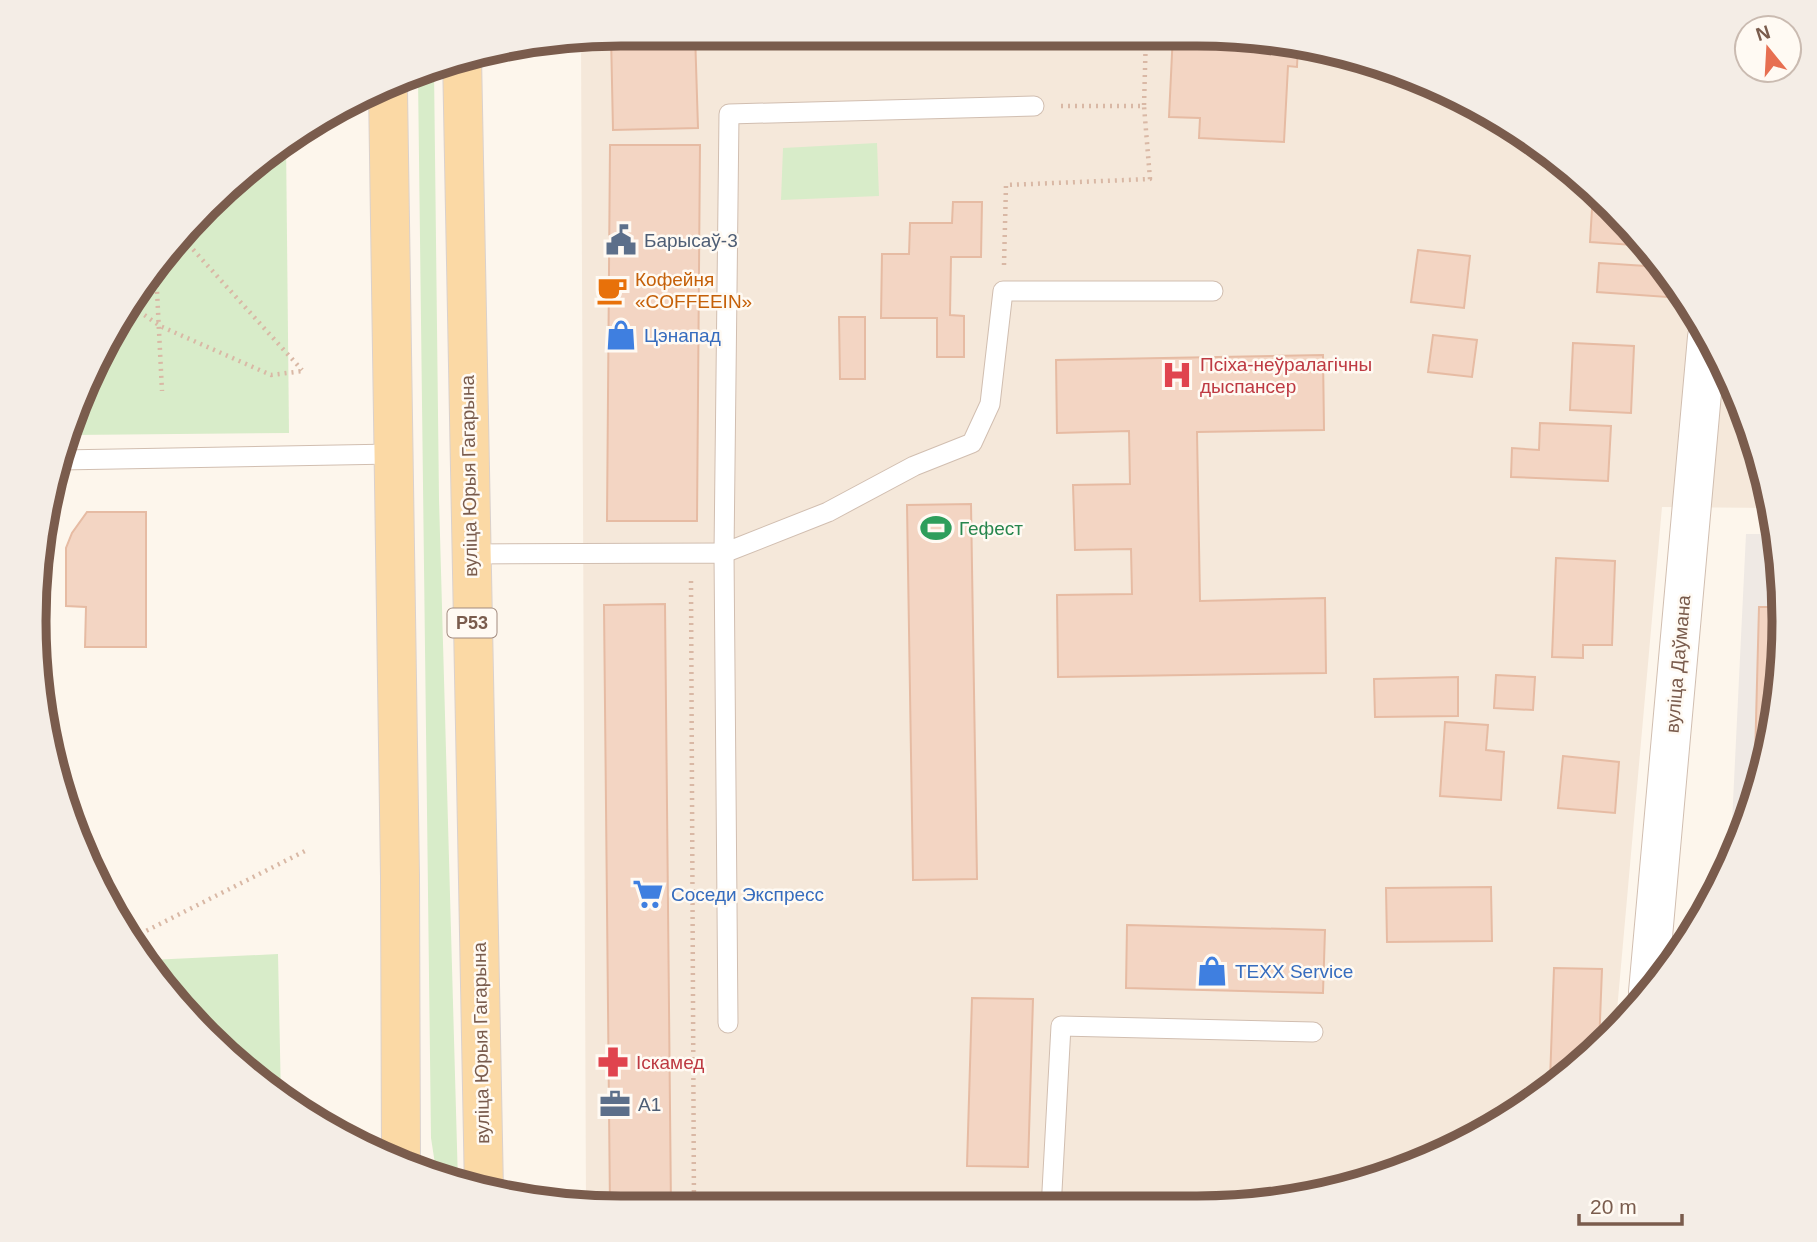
<svg xmlns="http://www.w3.org/2000/svg" width="1817" height="1242" viewBox="0 0 1817 1242" font-family="Arial,sans-serif">
  <rect width="100%" height="100%" fill="#fdf6ec"/>
  <path fill="#f5e8da" d="M621 33H1196L1310 44 1490 112 1612 206 1685 295 1739 396 1773 508 1662 507 1615 1033 1611 1037 1456 1148 1310 1198 1196 1209H621L586 1205 581 39Z"/>
  <path fill="#efe9e4" d="M1746 534H1775L1784 621 1772 736 1739 846 1730 864Z"/>
  <g fill="#d8ecc9">
    <path d="M434 69 439 499 458 1183 437 1177 431 1138 418 76Z"/>
    <path d="M286 140 289 433 72 435 71 421 78 396 179 234Z"/>
    <path d="M877 143 879 196 781 200 783 148Z"/>
    <path d="M278 954 281 1099 205 1036 150 960Z"/>
  </g>
  <g fill="#f3d5c3" stroke="#e6bba3" stroke-width="2">
    <path d="M695 33 698 128 613 130 611 35Z"/>
    <path d="M1173 33 1298 43 1297 67 1288 66 1284 142 1199 138 1200 118 1169 117Z"/>
    <path d="M610 145H700L697 521H607Z"/>
    <path d="M1593 192 1612 206 1634 232 1633 245 1590 242Z"/>
    <path d="M953 202H982L981 257H951L950 315 964 316V357H937V318H881L882 254H909L910 223H952Z"/>
    <path d="M1418 250 1470 256 1464 308 1411 302Z"/>
    <path d="M1599 263 1662 267 1669 275 1667 297 1597 292Z"/>
    <path d="M839 317H865V379H840Z"/>
    <path d="M1433 335 1477 340 1472 377 1428 372Z"/>
    <path d="M1573 343 1634 346 1631 413 1570 410Z"/>
    <path d="M1323 355 1324 430 1197 432 1200 601 1325 598 1326 673 1058 677 1057 595 1132 594 1131 549 1075 550 1073 485 1130 484 1129 431 1057 433 1056 360Z"/>
    <path d="M1540 423 1611 426 1608 481 1511 477 1512 448 1539 450Z"/>
    <path d="M1761 468 1768 493H1759Z"/>
    <path d="M971 504 977 879 913 880 907 505Z"/>
    <path d="M87 512H146V647H85L86 607 66 606V548L72 533Z"/>
    <path d="M1556 558 1615 561 1612 645H1583V658L1552 657Z"/>
    <path d="M665 604 671 1209H621L610 1208 604 605Z"/>
    <path d="M1759 607H1782L1784 621 1772 736 1765 760 1755 759Z"/>
    <path d="M1496 675 1535 677 1533 710 1494 708Z"/>
    <path d="M1458 677V716L1375 717 1374 679Z"/>
    <path d="M1445 722 1488 725 1486 750 1504 752 1501 800 1440 796Z"/>
    <path d="M1563 756 1619 762 1615 813 1558 808Z"/>
    <path d="M1491 887 1492 941 1387 942 1386 888Z"/>
    <path d="M1127 925 1325 930 1323 993 1126 988Z"/>
    <path d="M1554 968 1602 969 1599 1046 1550 1081Z"/>
    <path d="M972 998 1033 999 1028 1167 967 1166Z"/>
  </g>
  <g fill="none" stroke-linecap="round" stroke-linejoin="round">
    <g stroke="#d1beb0" stroke-width="21">
      <g id="lane">
        <path d="M1034 106 729 114 724 553 828 512 914 466 972 443 990 404 1003 291H1213"/>
        <path d="M61 460 393 454"/>
        <path d="M470 554 724 553 728 1023"/>
        <path d="M1051 1209 1061 1026 1313 1032"/>
      </g>
    </g>
    <g stroke="#d1beb0" stroke-width="40">
      <path id="street" d="M1648 992 1707 337"/>
    </g>
    <g stroke="#dad1cd" stroke-width="40">
      <g id="primary">
        <path d="M462 56 484 1191"/>
        <path d="M388 90 400 876 401 1165"/>
      </g>
    </g>
    <g stroke="#d9b8a5" stroke-width="4.5" stroke-dasharray="2 5" stroke-linecap="butt">
      <path d="M1061 106H1144L1146 33"/>
      <path d="M179 234 302 370"/>
      <path d="M1004 265 1006 185 1150 179 1144 106"/>
      <path d="M156 271 162 391"/>
      <path d="M133 307 160 326 271 375 303 371"/>
      <path d="M41 535 45 623 46 739"/>
      <path d="M691 581 694 1209"/>
      <path d="M134 937 305 851"/>
    </g>
    <use href="#lane" stroke="#fff" stroke-width="19"/>
    <use href="#street" stroke="#fff" stroke-width="38"/>
    <use href="#primary" stroke="#fbd9a5" stroke-width="38"/>
  </g>
  <defs>
    <g id="civic-bare" transform="scale(2.415)"><path d="M-.6-6.5H3V-4.5H.6V-3L4-1V1h2V6H-6V1h2V-1L-.6-3ZM-1.2 2.5V6h2.4V2.5Z" fill="#5c6f8a" stroke="#fffaf3" stroke-width="2.5" paint-order="stroke"/></g>
    <g id="cafe-bare" transform="scale(2.415)"><path d="M-5.5-4.5H6V0H3Q3 3.5 0 3.5H-2.5Q-5.5 3.5-5.5 0ZM3-3.2v2h1.7v-2ZM-6 4.5H4V6H-6Z" fill="#e8710a" stroke="#fffaf3" stroke-width="2.5" paint-order="stroke"/></g>
    <g id="shop-bare" transform="scale(2.415)"><path d="M-5-2.5h2.3a2.7 3.5 0 0 1 5.4 0H5L5.5 6h-11ZM-1.5-2.5h3a1.5 2.3 0 0 0-3 0Z" fill="#3f7fe0" stroke="#fffaf3" stroke-width="2.5" paint-order="stroke"/></g>
    <g id="hospital-bare" transform="scale(2.415)"><path d="M-5-5h3v3.5h4V-5h3V5h-3V1.5h-4V5h-3Z" fill="#e0444e" stroke="#fffaf3" stroke-width="2.5" paint-order="stroke"/></g>
    <g id="stadium-bare" transform="scale(2.415)"><path d="M0-5a6.5 5 0 1 0 0 10a6.5 5 0 1 0 0-10ZM-3.5-1.8h7v3.6h-7Z" fill="#2e9e5b" stroke="#fffaf3" stroke-width="2.5" paint-order="stroke"/></g>
    <g id="supermarket-bare" transform="scale(2.415)"><path d="M-6-5.5h2.5l.6 2H6L4.5 2H-2.5L-4.4-4H-6ZM-1.5 3.2a1.3 1.3 0 1 0 .1 0ZM3 3.2a1.3 1.3 0 1 0 .1 0Z" fill="#3f7fe0" stroke="#fffaf3" stroke-width="2.5" paint-order="stroke"/></g>
    <g id="pharmacy-bare" transform="scale(2.415)"><path d="M-2-6h4v4h4v4h-4v4h-4v-4h-4v-4h4Z" fill="#e0444e" stroke="#fffaf3" stroke-width="2.5" paint-order="stroke"/></g>
    <g id="office-bare" transform="scale(2.415)"><path d="M-6-3h4V-5.5h4V-3h4V5H-6ZM-1-4.5V-3h2v-1.5ZM-6 0V1H6V0Z" fill="#5c6f8a" stroke="#fffaf3" stroke-width="2.5" paint-order="stroke"/></g>
  </defs>
  <g fill-rule="evenodd">
    <use href="#civic-bare" x="621" y="240"/>
    <use href="#cafe-bare" x="612" y="290"/>
    <use href="#shop-bare" x="621" y="335"/>
    <use href="#hospital-bare" x="1177" y="375"/>
    <use href="#stadium-bare" x="936" y="528"/>
    <use href="#supermarket-bare" x="648" y="894"/>
    <use href="#shop-bare" x="1212" y="971"/>
    <use href="#pharmacy-bare" x="613" y="1062"/>
    <use href="#office-bare" x="615" y="1104"/>
  </g>
  <g text-anchor="middle" dominant-baseline="central" stroke-width="5" stroke-linejoin="round" paint-order="stroke">
    <rect fill="#fffaf3" stroke="#a28b7f" stroke-width="2" x="447.5" y="608.5" width="49" height="29" rx="5"/>
    <g font-size="18" font-weight="bold" fill="#7a5c4d">
      <text x="472" y="623">Р53</text>
    </g>
    <g font-size="19" fill="#4e5e75" stroke="#fffaf3" text-anchor="start">
      <text x="644" y="240">Барысаў-3</text>
      <text x="638" y="1104">A1</text>
    </g>
    <g font-size="19" fill="#c56008" stroke="#fffaf3" text-anchor="start">
      <text x="635" y="279">Кофейня<tspan x="635" dy="22">«COFFEEIN»</tspan></text>
    </g>
    <g font-size="19" fill="#366cbe" stroke="#fffaf3" text-anchor="start">
      <text x="644" y="335">Цэнапад</text>
      <text x="671" y="894">Соседи Экспресс</text>
      <text x="1235" y="971">TEXX Service</text>
    </g>
    <g font-size="19" fill="#be3a42" stroke="#fffaf3" text-anchor="start">
      <text x="1200" y="364">Псіха-неўралагічны<tspan x="1200" dy="22">дыспансер</tspan></text>
      <text x="636" y="1062">Іскамед</text>
    </g>
    <g font-size="19" fill="#7a5c4d" stroke="#fffaf3">
      <text transform="translate(469 476) rotate(-91)">вуліца Юрыя Гагарына</text>
      <text transform="translate(1678 664) rotate(-85)">вуліца Даўмана</text>
      <text transform="translate(481 1043) rotate(-91)">вуліца Юрыя Гагарына</text>
    </g>
    <g font-size="19" fill="#27864d" stroke="#fffaf3" text-anchor="start">
      <text x="959" y="528">Гефест</text>
    </g>
  </g>
  <path d="M0 0H1817V1242H0ZM621 46H1197A575 575 0 0 1 1772 621V621A575 575 0 0 1 1197 1196H621A575 575 0 0 1 46 621V621A575 575 0 0 1 621 46Z" fill="#f4ede6" fill-rule="evenodd"/>
  <path fill="none" stroke="#7a5c4d" stroke-width="9" d="M621 46H1197A575 575 0 0 1 1772 621V621A575 575 0 0 1 1197 1196H621A575 575 0 0 1 46 621V621A575 575 0 0 1 621 46Z"/>
  <g transform="translate(1768 49) rotate(342)"><circle r="33" fill="#fffaf3" stroke="#cabbb1" stroke-width="2"/>
  <path d="M0-5L12 26L0 18L-12 26Z" fill="#e76f51"/>
  <text y="-10" font-size="19" font-weight="bold" text-anchor="middle" fill="#7a5c4d">N</text>
  </g>
  <path d="M1579 1214v10h103v-10" fill="none" stroke="#7a5c4d" stroke-width="3.5"/>
  <text x="1590" y="1214" font-size="21" fill="#7a5c4d" stroke="#fffaf3" stroke-width="5" paint-order="stroke">20 m</text>
</svg>
